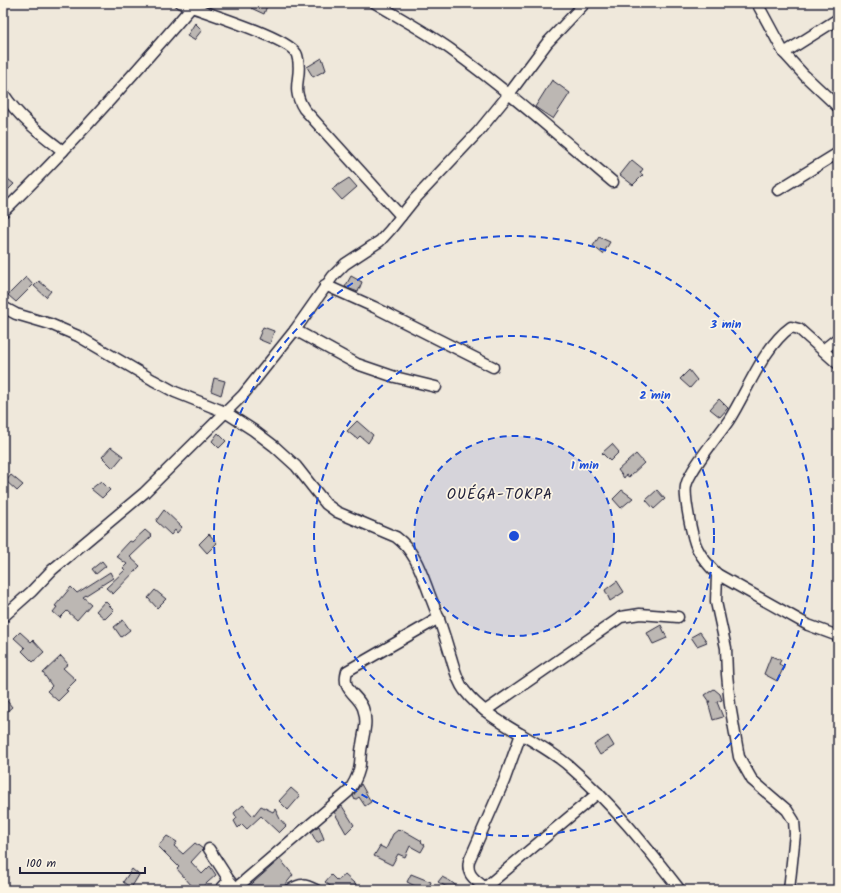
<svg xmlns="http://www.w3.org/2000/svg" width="841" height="893" viewBox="0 0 841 893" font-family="Kalam,sans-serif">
<rect width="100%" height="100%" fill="#efe8db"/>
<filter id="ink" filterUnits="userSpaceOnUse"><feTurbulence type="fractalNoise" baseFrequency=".025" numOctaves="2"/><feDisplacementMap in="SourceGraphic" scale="8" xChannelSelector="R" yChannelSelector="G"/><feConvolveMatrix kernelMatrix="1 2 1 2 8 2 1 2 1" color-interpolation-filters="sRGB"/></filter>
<g filter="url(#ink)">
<!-- building -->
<g fill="#bcb7b3" stroke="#22223b">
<polygon points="253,3 268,3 264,14 251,8"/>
<polygon points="195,23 202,30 194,40 187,36"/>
<polygon points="322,58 326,70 313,77 307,67"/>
<polygon points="552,80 570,93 553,119 535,107"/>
<polygon points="632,160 643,169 640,173 643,175 633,185 620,175"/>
<polygon points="3,175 14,184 8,190 3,186"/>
<polygon points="349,178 357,187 342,200 332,189"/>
<polygon points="599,237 610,242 603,254 593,246"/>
<polygon points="351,276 362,282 358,292 345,287"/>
<polygon points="26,277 33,285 16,302 8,295"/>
<polygon points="39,281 51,291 46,297 34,286"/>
<polygon points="263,327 274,331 270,344 258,339"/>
<polygon points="689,370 697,380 690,388 680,379"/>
<polygon points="214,378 225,381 221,395 211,391"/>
<polygon points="719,399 728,408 720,417 710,409"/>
<polygon points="357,421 373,435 368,443 360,436 357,439 347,431"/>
<polygon points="218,433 226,441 219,448 212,441"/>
<polygon points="612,444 619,452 610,461 602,453"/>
<polygon points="111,447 123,456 113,468 102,457"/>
<polygon points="636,454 644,463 629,477 626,475 624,478 618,470"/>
<polygon points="11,475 23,485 17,491 6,481"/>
<polygon points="101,481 110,490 102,498 91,489"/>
<polygon points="622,490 633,498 621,508 613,499"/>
<polygon points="657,490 665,499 654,509 646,500"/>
<polygon points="164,510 182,527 177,533 175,530 171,535 156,521"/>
<polygon points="145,530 152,536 130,557 140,566 113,594 106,588 125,570 123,568 127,564 116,556 130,541 132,542"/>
<polygon points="209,534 217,543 207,553 199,544"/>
<polygon points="102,561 106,566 96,574 92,569"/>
<polygon points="110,572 113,578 83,597 91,604 77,620 67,611 60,618 53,612 57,607 55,606 71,587 77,593"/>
<polygon points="617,581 624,592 610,601 605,590"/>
<polygon points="155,590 166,599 157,608 148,598"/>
<polygon points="105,601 114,610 105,619 96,611"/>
<polygon points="123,620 130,630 121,637 114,627"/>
<polygon points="661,625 667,638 653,644 647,633"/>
<polygon points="20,632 31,642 33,640 44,652 33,662 22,651 25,648 14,638"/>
<polygon points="700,632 707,642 697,646 691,637"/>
<polygon points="61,656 68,664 63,668 76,680 66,690 68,691 58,701 47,691 52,686 43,673"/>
<polygon points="771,656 781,660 779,664 784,667 777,681 764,674"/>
<polygon points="714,689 720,694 722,700 717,702 723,717 713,720 708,702 710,702 705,695"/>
<polygon points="3,696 12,707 3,715"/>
<polygon points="608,736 614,746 600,755 594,745"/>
<polygon points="361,784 371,802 365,806 359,797 355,800 353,796"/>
<polygon points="291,788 300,796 288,810 279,801"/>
<polygon points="243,805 253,816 261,806 273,812 275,809 280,819 286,826 279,833 261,816 247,829 242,824 238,828 234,821 237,818 234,813"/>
<polygon points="342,806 354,825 346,833 334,812"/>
<polygon points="319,826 324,839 317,843 311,832"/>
<polygon points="401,829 422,841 421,842 425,845 421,852 410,846 405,857 398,854 392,865 374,856 380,846 386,849 393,834 398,830 399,831"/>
<polygon points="167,836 177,842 174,846 183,854 195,843 203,849 191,862 202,874 210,866 216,875 199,890 188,890 192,886 177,869 179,867 158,846"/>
<polygon points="280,859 293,875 281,890 245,890"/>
<polygon points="132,869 139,875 131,888 123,882"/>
<polygon points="411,874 431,882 428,890 423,890 407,882"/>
<polygon points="331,875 337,881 345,875 362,890 335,890 325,882"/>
<polygon points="442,877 450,881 462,890 452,890 438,882"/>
</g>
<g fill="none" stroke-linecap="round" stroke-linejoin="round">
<defs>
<g id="minor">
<path d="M181,3C202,12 292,38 297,55C304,76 289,86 304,109L401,216"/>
<path d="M375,3C400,18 426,32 450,49C507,90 560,137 613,182"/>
<polyline points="757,3 784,53 804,75 838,107"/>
<polyline points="784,53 838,19"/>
<path d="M3,93C18,117 41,134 63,151"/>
<polyline points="778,190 838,153"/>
<path d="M3,212C71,146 133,75 195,3"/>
<polyline points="325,285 374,307 493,367"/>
<path d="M3,307L16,314L50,324L78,336L153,380L175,392L225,412L253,430L274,446L296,466L326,504L337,512L396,537C415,551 421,572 429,593C437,613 444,633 450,654C454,666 456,679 464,690C490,724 537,738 569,766C611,802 646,846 680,890"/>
<polyline points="295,330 357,364 395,377 436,387"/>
<polyline points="823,350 838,338"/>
<path d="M838,364L799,329L791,327C763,347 747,392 729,420C719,435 689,470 686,486C684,497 692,538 697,548C702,558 709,566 717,574L808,625L838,636"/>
<polyline points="717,574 716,602 726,648 727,674 730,705 739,757 752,780 787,810 794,821 795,834 789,890"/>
<polyline points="3,617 31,592 52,570 144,493 243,395 295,330 333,276 345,264 380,241 390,230 414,200 478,132 509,94 547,43 585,3"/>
<polyline points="485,711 621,617 640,614 678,617"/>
<polyline points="209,849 229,880 238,890"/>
<path d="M236,888L348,792C353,785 357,778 359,770C361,762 360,753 362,745C364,731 368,722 363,708C357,693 341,691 347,671L439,618"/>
<path d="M485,888C475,879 466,875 469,861L504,781L521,734"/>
<polyline points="220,890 229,880"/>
<path d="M290,890C301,883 305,884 316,890"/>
<polyline points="482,890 598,793"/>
</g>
</defs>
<!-- minor casing -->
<use href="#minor" stroke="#22223b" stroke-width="13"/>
<!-- minor -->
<use href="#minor" stroke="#fcf5e5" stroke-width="10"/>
</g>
</g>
<!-- distance rings -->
<circle cx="514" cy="536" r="100" fill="#1d4ed8" fill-opacity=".12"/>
<g fill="none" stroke="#1d4ed8" stroke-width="2" stroke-dasharray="7 5">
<circle cx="514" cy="536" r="100"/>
<circle cx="514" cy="536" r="200"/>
<circle cx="514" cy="536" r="300"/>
</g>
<g text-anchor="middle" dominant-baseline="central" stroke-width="3.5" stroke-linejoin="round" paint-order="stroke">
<!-- quarter labels -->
<g font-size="15" letter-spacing="1" fill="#22223b" stroke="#fcf5e5">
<text x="500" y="495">OUÉGA-TOKPA</text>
</g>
</g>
<circle cx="514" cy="536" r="6" fill="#1d4ed8" stroke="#fcf5e5" stroke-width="2"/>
<g font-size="12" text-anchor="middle" font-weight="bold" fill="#1d4ed8" stroke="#fcf5e5" stroke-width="3.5" stroke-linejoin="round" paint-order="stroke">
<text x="726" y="328">3 min</text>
<text x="655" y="399">2 min</text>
<text x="585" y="469">1 min</text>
</g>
<!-- margin -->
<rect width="841" height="893" fill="none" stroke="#fcf5e5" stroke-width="16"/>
<rect x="8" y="8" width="825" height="877" fill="none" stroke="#22223b" stroke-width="1.5" filter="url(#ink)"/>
<!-- scale -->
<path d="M20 867v6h125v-6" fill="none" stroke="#22223b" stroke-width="2"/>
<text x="26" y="867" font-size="12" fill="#22223b" stroke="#fcf5e5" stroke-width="3" paint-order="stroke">100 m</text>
</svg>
